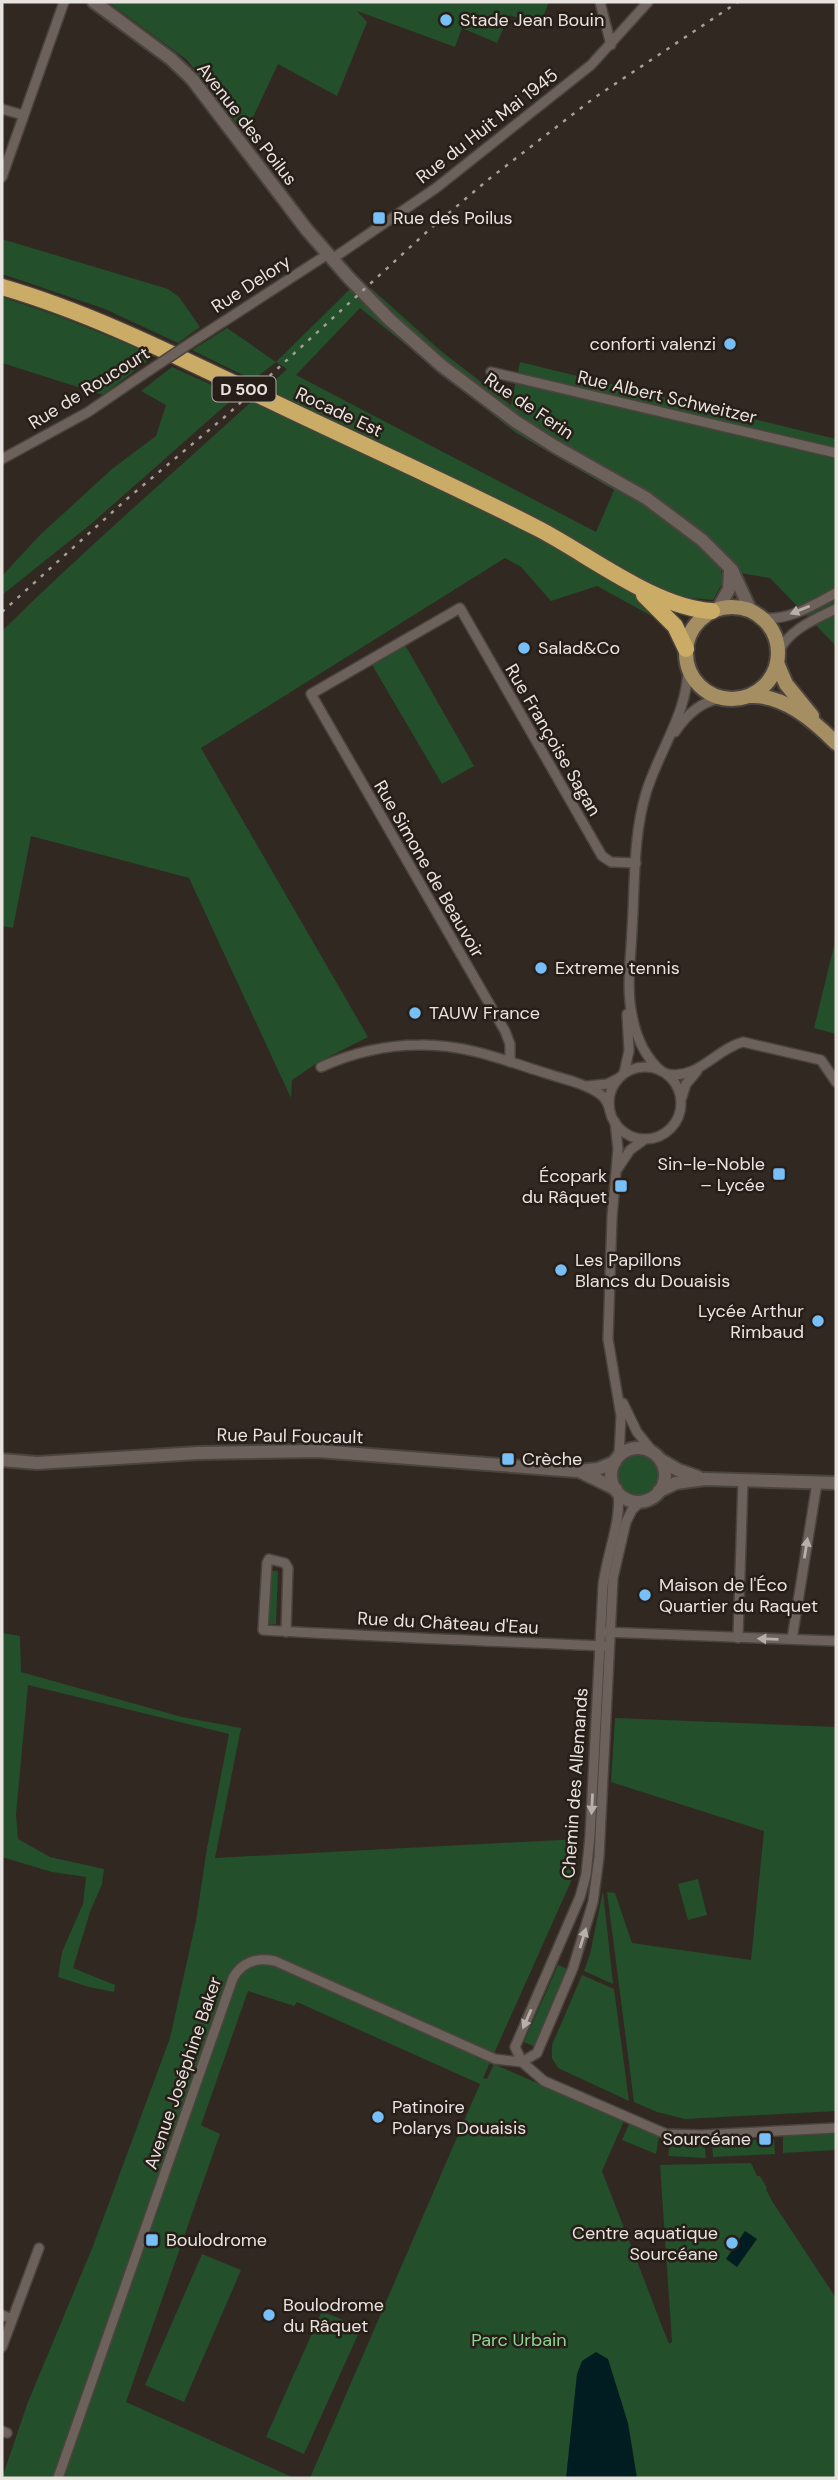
<svg xmlns="http://www.w3.org/2000/svg" width="838" height="2480" viewBox="0 0 838 2480" font-family="'DM Sans',sans-serif">
<rect width="100%" height="100%" fill="#312821"/>
<!-- green -->
<g fill="#234f2b" fill-rule="evenodd">
<polygon points="108,2 549,2 540,25 509,15 497,43 462,28 455,47 357,11 367,22 337,96 278,64 245,134 187,60"/>
<polygon points="2,239 168,289 179,297 200,327 178,343 105,309 2,274"/>
<path d="M371,288L441,351L511,405L520,362L836,439V646L770,578L721,570L723,582L713,600L681,597L659,620L597,586L551,601L521,567L505,558L201,748L368,1037L317,1063L292,1080L291,1098L189,878L31,836L13,928L2,926V631C94,540 192,457 287,369L276,362L253,380L192,350L227,328L276,362L350,289L360,300ZM360,308L516,433L614,490L596,532L296,375Z"/>
<polygon points="2,297 61,317 155,355 103,395 2,363"/>
<polygon points="172,367 236,396 91,524 2,595 2,576 40,535 112,469 156,436 166,405 141,391"/>
<polygon points="404,643 474,766 442,784 371,663"/>
<polygon points="836,938 836,1034 814,1028"/>
<circle cx="638" cy="1475" r="20"/>
<polygon points="268,1571 278,1571 276,1624 266,1624"/>
<polygon points="2,1633 20,1636 21,1672 182,1717 241,1728 215,1858 579,1839 577,1866 569,1886 483,2078 487,2079 494,2064 624,2121 602,2171 669,2344 672,2342 660,2165 751,2163 757,2176 760,2176 767,2188 766,2189 772,2201 836,2298 836,2478 310,2478 480,2084 297,2002 294,2006 248,1991 201,2125 220,2134 126,2402 294,2478 2,2478 28,2402 93,2246 170,2038 196,1921 207,1848 229,1734 28,1685 16,1814 18,1839 50,1857 104,1869 102,1884 90,1912 73,1968 115,1985 114,1992 89,1987 58,1977 62,1952 83,1904 86,1877 52,1872 2,1857"/>
<polygon points="615,1718 836,1727 836,2111 685,2119 657,2112 634,2102 607,1892 615,1893 632,1943 751,1960 764,1831 611,1782"/>
<polygon points="698,1879 707,1915 688,1920 678,1884"/>
<polygon points="603,1891 613,1984 584,1971 590,1954"/>
<polygon points="558,1965 570,1970 535,2047 524,2042"/>
<polygon points="582,1975 614,1989 629,2101 558,2068 552,2058 552,2045"/>
<polygon points="629,2124 659,2136 656,2154 622,2140"/>
<polygon points="836,2133 836,2150 783,2153 783,2136"/>
<polygon points="745,2138 746,2140 774,2139 775,2154 713,2157 712,2140"/>
<polygon points="671,2139 704,2140 706,2158 668,2156"/>
<polygon points="202,2254 241,2270 184,2402 145,2385"/>
<polygon points="322,2311 361,2328 304,2454 266,2437"/>
</g>
<!-- water -->
<g fill="#021d22">
<polygon points="745,2231 757,2239 737,2267 726,2259"/>
<polygon points="596,2352 608,2359 628,2423 637,2478 566,2478 577,2374 582,2361"/>
</g>
<g fill="none" stroke-linecap="round" stroke-linejoin="round">
<defs>
<g id="street">
<polyline points="600,2 611,45"/>
<polyline points="2,109 23,115"/>
<polyline points="2,177 64,2"/>
<polyline points="332,259 436,188 591,65 648,2"/>
<polyline points="192,342 328,254"/>
<polyline points="491,372 836,453"/>
<polyline points="2,459 88,412 132,382"/>
<path d="M761,617C786,623 815,604 836,593"/>
<path d="M778,653C788,630 815,619 836,609"/>
<path d="M675,732C686,715 700,702 721,698"/>
<polyline points="510,1062 510,1044 505,1031 311,694 460,608 602,856 611,862 636,863"/>
<path d="M321,1067C352,1053 386,1045 420,1045C464,1044 504,1060 545,1073C563,1079 584,1083 600,1094C605,1098 607,1101 609,1107"/>
<circle cx="645" cy="1103" r="36"/>
<path d="M661,1071C644,1056 636,1037 632,1015C626,988 631,958 632,930C635,885 633,836 646,793C659,750 688,713 688,667"/>
<polyline points="624,1073 629,1051 627,1014"/>
<path d="M667,1074C698,1080 716,1049 743,1042L821,1060L836,1082"/>
<polyline points="587,1086 607,1084 617,1079"/>
<polyline points="682,1097 686,1084 697,1071"/>
<polyline points="615,1122 618,1149 612,1217 608,1339 621,1416 619,1456"/>
<polyline points="618,1168 630,1150 645,1139"/>
<polyline points="623,1403 637,1432 653,1452"/>
<path d="M618,1493C622,1520 606,1557 603,1586L590,1836L586,1875L580,1897L515,2047L522,2062L544,2081L666,2134L701,2135L836,2128"/>
<path d="M286,1632L288,1568L285,1563L269,1559L267,1563L263,1630C377,1637 490,1641 604,1646"/>
<polyline points="604,1632 836,1641"/>
<polyline points="738,1638 743,1480"/>
<polyline points="792,1639 817,1483"/>
<polyline points="522,2062 537,2053 573,1968 593,1902 599,1857 613,1578 626,1522 632,1510 641,1501"/>
<polyline points="2,2315 12,2319"/>
<polyline points="2,2347 39,2248"/>
<polyline points="2,2431 7,2433"/>
<path d="M58,2478L233,1978C242,1962 257,1957 275,1961L495,2059L522,2062"/>
</g>
<g id="secondary">
<polyline points="94,2 171,59 192,79 307,230 349,278 390,320 442,366 515,421 554,446 646,498 702,540 732,570 751,611"/>
<polyline points="718,609 729,589 730,571"/>
<circle cx="638" cy="1475" r="27"/>
<polyline points="2,1460 37,1463 198,1453 318,1451 577,1471 598,1469 615,1462"/>
<polyline points="661,1460 678,1470 698,1477"/>
<polyline points="581,1472 616,1489"/>
<polyline points="659,1491 676,1483 705,1479 836,1483"/>
</g>
<g id="primary">
<circle cx="732" cy="653" r="46"/>
<polyline points="777,663 786,684 812,716"/>
<path d="M751,696C784,695 814,721 836,743"/>
</g>
<g id="highway">
<path d="M2,287C95,314 182,359 269,400C358,443 449,483 537,528C588,554 655,608 712,611"/>
<polyline points="644,595 675,626 686,649"/>
</g>
</defs>
<!-- street casing -->
<use href="#street" stroke="#4b433e" stroke-width="12"/>
<!-- secondary casing -->
<use href="#secondary" stroke="#4b433e" stroke-width="16"/>
<!-- primary casing -->
<use href="#primary" stroke="#4b433e" stroke-width="18"/>
<!-- highway casing -->
<use href="#highway" stroke="#4b433e" stroke-width="19"/>
<!-- street -->
<use href="#street" stroke="#6d625b" stroke-width="9"/>
<!-- secondary -->
<use href="#secondary" stroke="#6d625b" stroke-width="12"/>
<!-- primary -->
<use href="#primary" stroke="#a58e62" stroke-width="14"/>
<!-- highway -->
<use href="#highway" stroke="#caac67" stroke-width="16"/>
<!-- rail -->
<polyline stroke="#a59e99" stroke-width="2.5" stroke-dasharray="3.5 7" stroke-linecap="butt" points="2,612 128,498 227,415 431,228 489,179 594,98 738,2"/>
<defs>
<polyline id="street-bridge" points="132,382 192,342"/>
</defs>
<!-- street-bridge casing -->
<use href="#street-bridge" stroke="#4b433e" stroke-width="12" stroke-linecap="butt"/>
<!-- street-bridge -->
<use href="#street-bridge" stroke="#6d625b" stroke-width="9"/>
</g>
<!-- one-way arrows -->
<defs><path id="oneway-solid" d="M-6-.8H1V-3.2L6.5 0L1 3.2V.8H-6Z" transform="scale(1.75)"/></defs>
<g fill="#b7afaa">
<use href="#oneway-solid" transform="translate(800 610) rotate(158)"/>
<use href="#oneway-solid" transform="translate(806 1548) rotate(-81)"/>
<use href="#oneway-solid" transform="translate(768 1639) rotate(-178)"/>
<use href="#oneway-solid" transform="translate(592 1804) rotate(93)"/>
<use href="#oneway-solid" transform="translate(583 1938) rotate(-73)"/>
<use href="#oneway-solid" transform="translate(527 2019) rotate(114)"/>
</g>
<!-- markers -->
<g fill="#78bff8" stroke="#271e18" stroke-width="2.5">
<circle cx="446" cy="20" r="7"/>
<rect x="372" y="211" width="14" height="14" rx="3.5"/>
<circle cx="730" cy="344" r="7"/>
<circle cx="524" cy="648" r="7"/>
<circle cx="541" cy="968" r="7"/>
<circle cx="415" cy="1013" r="7"/>
<rect x="772" y="1167" width="14" height="14" rx="3.5"/>
<rect x="614" y="1179" width="14" height="14" rx="3.5"/>
<circle cx="561" cy="1270" r="7"/>
<circle cx="818" cy="1321" r="7"/>
<rect x="501" y="1452" width="14" height="14" rx="3.5"/>
<circle cx="645" cy="1595" r="7"/>
<circle cx="378" cy="2117" r="7"/>
<rect x="758" y="2132" width="14" height="14" rx="3.5"/>
<rect x="145" y="2233" width="14" height="14" rx="3.5"/>
<circle cx="732" cy="2243" r="7"/>
<circle cx="269" cy="2315" r="7"/>
</g>
<g text-anchor="middle" dominant-baseline="central" stroke-width="5" stroke-linejoin="round" paint-order="stroke">
<!-- shield labels -->
<rect fill="#271e18" stroke="#afa8a3" stroke-width="2" x="212.5" y="376.5" width="63" height="25" rx="5"/>
<g font-size="16" font-weight="bold" fill="#e9e3df">
<text x="244" y="389">D 500</text>
</g>
<!-- poi labels -->
<g font-size="18" fill="#e9e3df" stroke="#271e18" text-anchor="start">
<text x="460" y="20">Stade Jean Bouin</text>
<text x="393" y="218">Rue des Poilus</text>
<text x="716" y="344" text-anchor="end">conforti valenzi</text>
<text x="538" y="648">Salad&amp;Co</text>
<text x="555" y="968">Extreme tennis</text>
<text x="429" y="1013">TAUW France</text>
<text x="765" y="1164" text-anchor="end">Sin-le-Noble<tspan x="765" dy="21">– Lycée</tspan></text>
<text x="607" y="1176" text-anchor="end">Écopark<tspan x="607" dy="21">du Râquet</tspan></text>
<text x="575" y="1260">Les Papillons<tspan x="575" dy="21">Blancs du Douaisis</tspan></text>
<text x="804" y="1311" text-anchor="end">Lycée Arthur<tspan x="804" dy="21">Rimbaud</tspan></text>
<text x="522" y="1459">Crèche</text>
<text x="659" y="1585">Maison de l'Éco<tspan x="659" dy="21">Quartier du Raquet</tspan></text>
<text x="392" y="2107">Patinoire<tspan x="392" dy="21">Polarys Douaisis</tspan></text>
<text x="751" y="2139" text-anchor="end">Sourcéane</text>
<text x="718" y="2233" text-anchor="end">Centre aquatique<tspan x="718" dy="21">Sourcéane</tspan></text>
<text x="166" y="2240">Boulodrome</text>
<text x="283" y="2305">Boulodrome<tspan x="283" dy="21">du Râquet</tspan></text>
</g>
<!-- street labels -->
<g font-size="18" fill="#e9e3df" stroke="#271e18">
<text transform="translate(247 124) rotate(52)">Avenue des Poilus</text>
<text transform="translate(487 126) rotate(-38)">Rue du Huit Mai 1945</text>
<text transform="translate(251 284) rotate(-33)">Rue Delory</text>
<text transform="translate(89 388) rotate(-32)">Rue de Roucourt</text>
<text transform="translate(667 397) rotate(13)">Rue Albert Schweitzer</text>
<text transform="translate(529 406) rotate(34)">Rue de Ferin</text>
<text transform="translate(339 412) rotate(25)">Rocade Est</text>
<text transform="translate(553 740) rotate(60)">Rue Françoise Sagan</text>
<text transform="translate(429 869) rotate(60)">Rue Simone de Beauvoir</text>
<text transform="translate(290 1436) rotate(1)">Rue Paul Foucault</text>
<text transform="translate(448 1623) rotate(3)">Rue du Château d'Eau</text>
<text transform="translate(575 1783) rotate(-86)">Chemin des Allemands</text>
<text transform="translate(183 2073) rotate(-71)">Avenue Joséphine Baker</text>
</g>
<!-- park labels -->
<g font-size="18" fill="#8cd595" stroke="#271e18">
<text x="519" y="2340">Parc Urbain</text>
</g>
</g>
<!-- border -->
<rect width="838" height="2480" fill="none" stroke="#e9e3df" stroke-width="7"/>
</svg>
